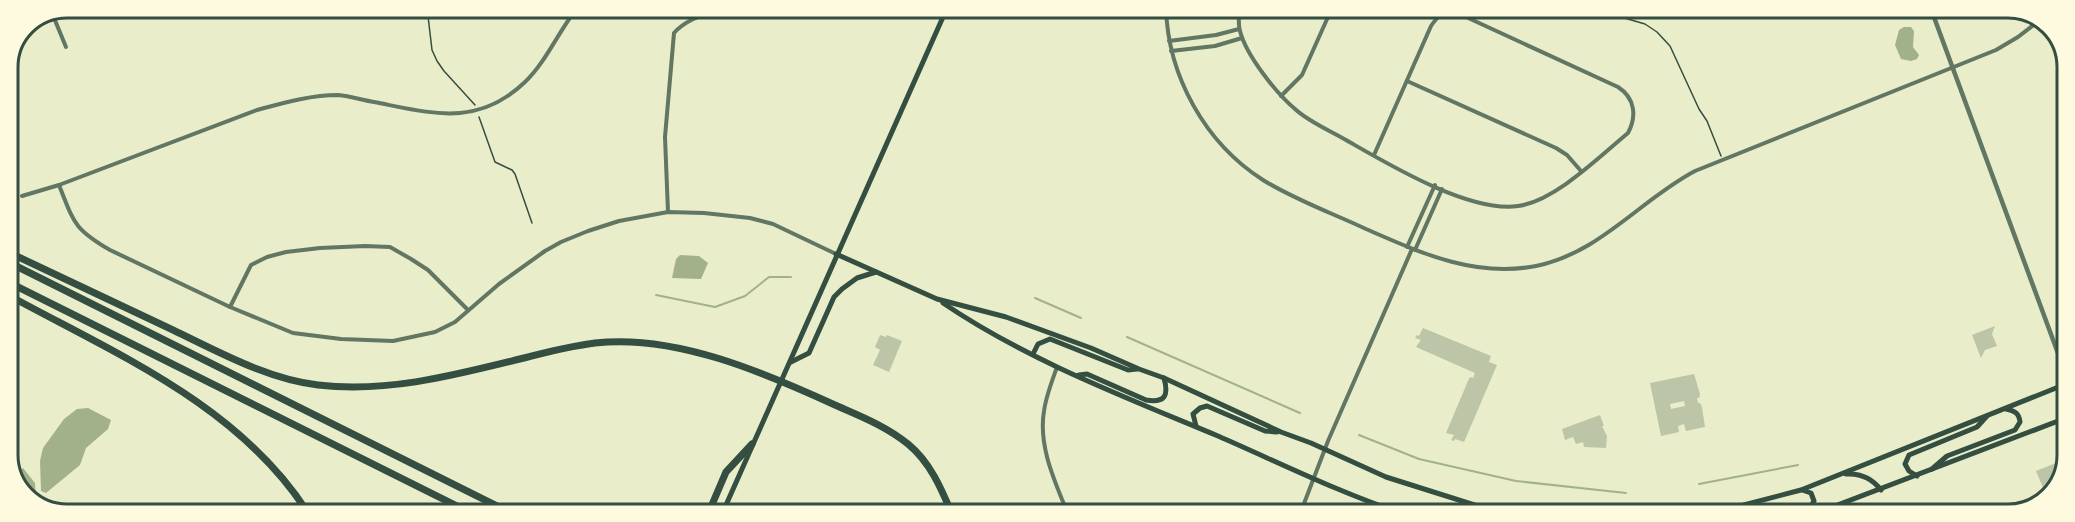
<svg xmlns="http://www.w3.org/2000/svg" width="2075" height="522" viewBox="0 0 2075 522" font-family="'Asap Condensed',sans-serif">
<rect width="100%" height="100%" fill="#e9edc9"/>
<!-- water -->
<g fill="#a3b18a">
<polygon points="1904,27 1911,27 1914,31 1913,47 1919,55 1917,59 1911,61 1901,59 1895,45 1899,30"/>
<polygon points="680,255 699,256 708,263 701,279 672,278 676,259"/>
<polygon points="88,408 111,420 108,429 86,448 80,465 46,493 41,491 40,461 43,448 64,419 77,409"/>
<polygon points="23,468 35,483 36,498 32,500 22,495 13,475"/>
</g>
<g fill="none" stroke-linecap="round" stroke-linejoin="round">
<!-- stream -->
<g stroke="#a3b18a" stroke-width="2">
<polyline points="656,295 715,307 745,296 769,277 791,277"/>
<polyline points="1035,298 1081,318"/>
<polyline points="1127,337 1300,413"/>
<polyline points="1359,435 1419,459 1516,481 1626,493"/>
<polyline points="1699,484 1798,465"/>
</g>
</g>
<!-- building -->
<g fill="#bcc5a7" fill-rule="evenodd">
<polygon points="1995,326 1992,334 1997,346 1985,350 1981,358 1972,335"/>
<polygon points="1423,328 1491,356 1489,362 1497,365 1464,442 1455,439 1454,441 1451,440 1454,435 1446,433 1468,381 1470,377 1473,378 1475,373 1416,347 1421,340 1415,338 1417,335 1419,336"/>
<polygon points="880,335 886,337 887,335 902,341 889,372 873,365 880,350 875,347"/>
<path d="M1694,374L1700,394L1699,398H1697L1698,403H1700L1702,407L1705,427L1686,431L1684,424L1678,426L1679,432L1661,436L1650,383ZM1684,401L1685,406L1671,409L1670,404Z"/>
<polygon points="1600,415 1604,426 1602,426 1607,436 1606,448 1584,447 1583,442 1576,444 1573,437 1565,440 1562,429"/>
<polygon points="2066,459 2066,467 2056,485 2044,490 2036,471"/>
<polygon points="1952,510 1954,514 1939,514"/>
</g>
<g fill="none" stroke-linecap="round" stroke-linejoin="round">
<!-- path -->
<g stroke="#344e41" stroke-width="1.5">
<polyline points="429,8 428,16 432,50 437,61 444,71 475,105"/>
<polyline points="1590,8 1645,24 1657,32 1670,46 1699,109 1707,121 1721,156"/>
<polyline points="479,117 495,162 512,170 515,174 532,223"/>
</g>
<!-- minor -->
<g stroke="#617663" stroke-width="4">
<path d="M1166,8C1168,76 1205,143 1263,180C1295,200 1332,213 1366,229C1421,253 1475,278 1536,266C1600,253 1640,200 1695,171L1996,50L2018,37L2040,20"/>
<path d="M1239,8C1239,16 1238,24 1240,31C1246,55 1276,93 1295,109C1309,122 1329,130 1346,140C1388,164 1469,213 1518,206C1555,201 1599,157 1628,133C1637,116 1635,98 1618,87L1453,11C1442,12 1437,17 1431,26L1374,155"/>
<polyline points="52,13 66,47"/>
<polyline points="1169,41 1216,35 1239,29"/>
<polyline points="1171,51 1215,46 1242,38"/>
<polyline points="1407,81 1556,148 1567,155 1581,171"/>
<polyline points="1281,96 1302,75 1332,8"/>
<path d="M59,185C74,223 74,229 110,250L230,307L293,333L341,339L393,341L435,332L455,322L499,284L545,251L561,242L588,231L619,221L668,212L704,213L750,218L773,224L836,254"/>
<path d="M22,196L59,185L257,110C283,103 310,95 338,95C350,96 362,100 374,102C431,113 477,128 525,82C544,64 556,37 572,15L579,8"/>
<path d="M668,212L665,137L674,33C686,19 706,14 723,8"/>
<polyline points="1407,247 1435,185"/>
<polyline points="1415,250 1442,189"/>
<polyline points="230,307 251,265 267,257 286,252 320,248 365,246 390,247 411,259 428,270 468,310"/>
<path d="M1057,367C1052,381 1046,396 1044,411C1038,446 1055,482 1068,514"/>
<polyline points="1300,514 1328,441 1412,249"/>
</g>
<!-- tertiary -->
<polyline stroke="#617663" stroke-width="4.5" points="1931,9 2066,375"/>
<!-- secondary -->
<g stroke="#344e41" stroke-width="5">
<polyline points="836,254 937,299 1006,317 1091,348 1139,369 1164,378 1281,432 1311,443 1386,477 1484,508 1523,514"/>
<path d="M943,303C1027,360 1125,397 1218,436C1280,463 1340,493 1404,514"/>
<polyline points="1033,354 1038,344 1050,339 1128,370 1137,369"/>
<polyline points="791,362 809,353 834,297 842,289 857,278 876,272"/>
<path d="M1079,375L1087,374L1146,400C1165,403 1169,396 1164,378"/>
<polyline points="1196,426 1193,414 1200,408 1207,406 1265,431 1277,432"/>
<path d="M1932,469L1947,456L2015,430L2020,422C2019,413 2015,411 2006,409"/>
<path d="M1846,474C1861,473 1872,478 1881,490"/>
<polyline points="1917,476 1909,471 1905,464 1909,455 1977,427 1987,416"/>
<polyline points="1387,506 1395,506 1422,514"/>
<polyline points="722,514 947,8"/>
<polyline points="1691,514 1740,506 1801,490 2066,384"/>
<polyline points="1795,514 1809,509 1814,501 1811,493 1802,490"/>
<polyline points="1814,514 2066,418"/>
</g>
<!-- motorway -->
<g stroke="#344e41" stroke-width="7">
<path d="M8,252C63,278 118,304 173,330C219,352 267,379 318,385C389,393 455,375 524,358C547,352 571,346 595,343C675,334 763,372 835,405C860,416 886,426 908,444C930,462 941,488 952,514"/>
<polyline points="8,262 513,514"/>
<polyline points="8,282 473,514"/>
<path d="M8,295C116,354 239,405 308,513"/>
<polyline points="708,514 726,472 752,444"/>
</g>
</g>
<!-- crop -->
<path d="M0 0H2075V522H0ZM67 18H2008A49 49 0 0 1 2057 67V455A49 49 0 0 1 2008 504H67A49 49 0 0 1 18 455V67A49 49 0 0 1 67 18Z" fill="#fefae0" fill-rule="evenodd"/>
<path fill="none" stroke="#344e41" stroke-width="3" d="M67 18H2008A49 49 0 0 1 2057 67V455A49 49 0 0 1 2008 504H67A49 49 0 0 1 18 455V67A49 49 0 0 1 67 18Z"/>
</svg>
